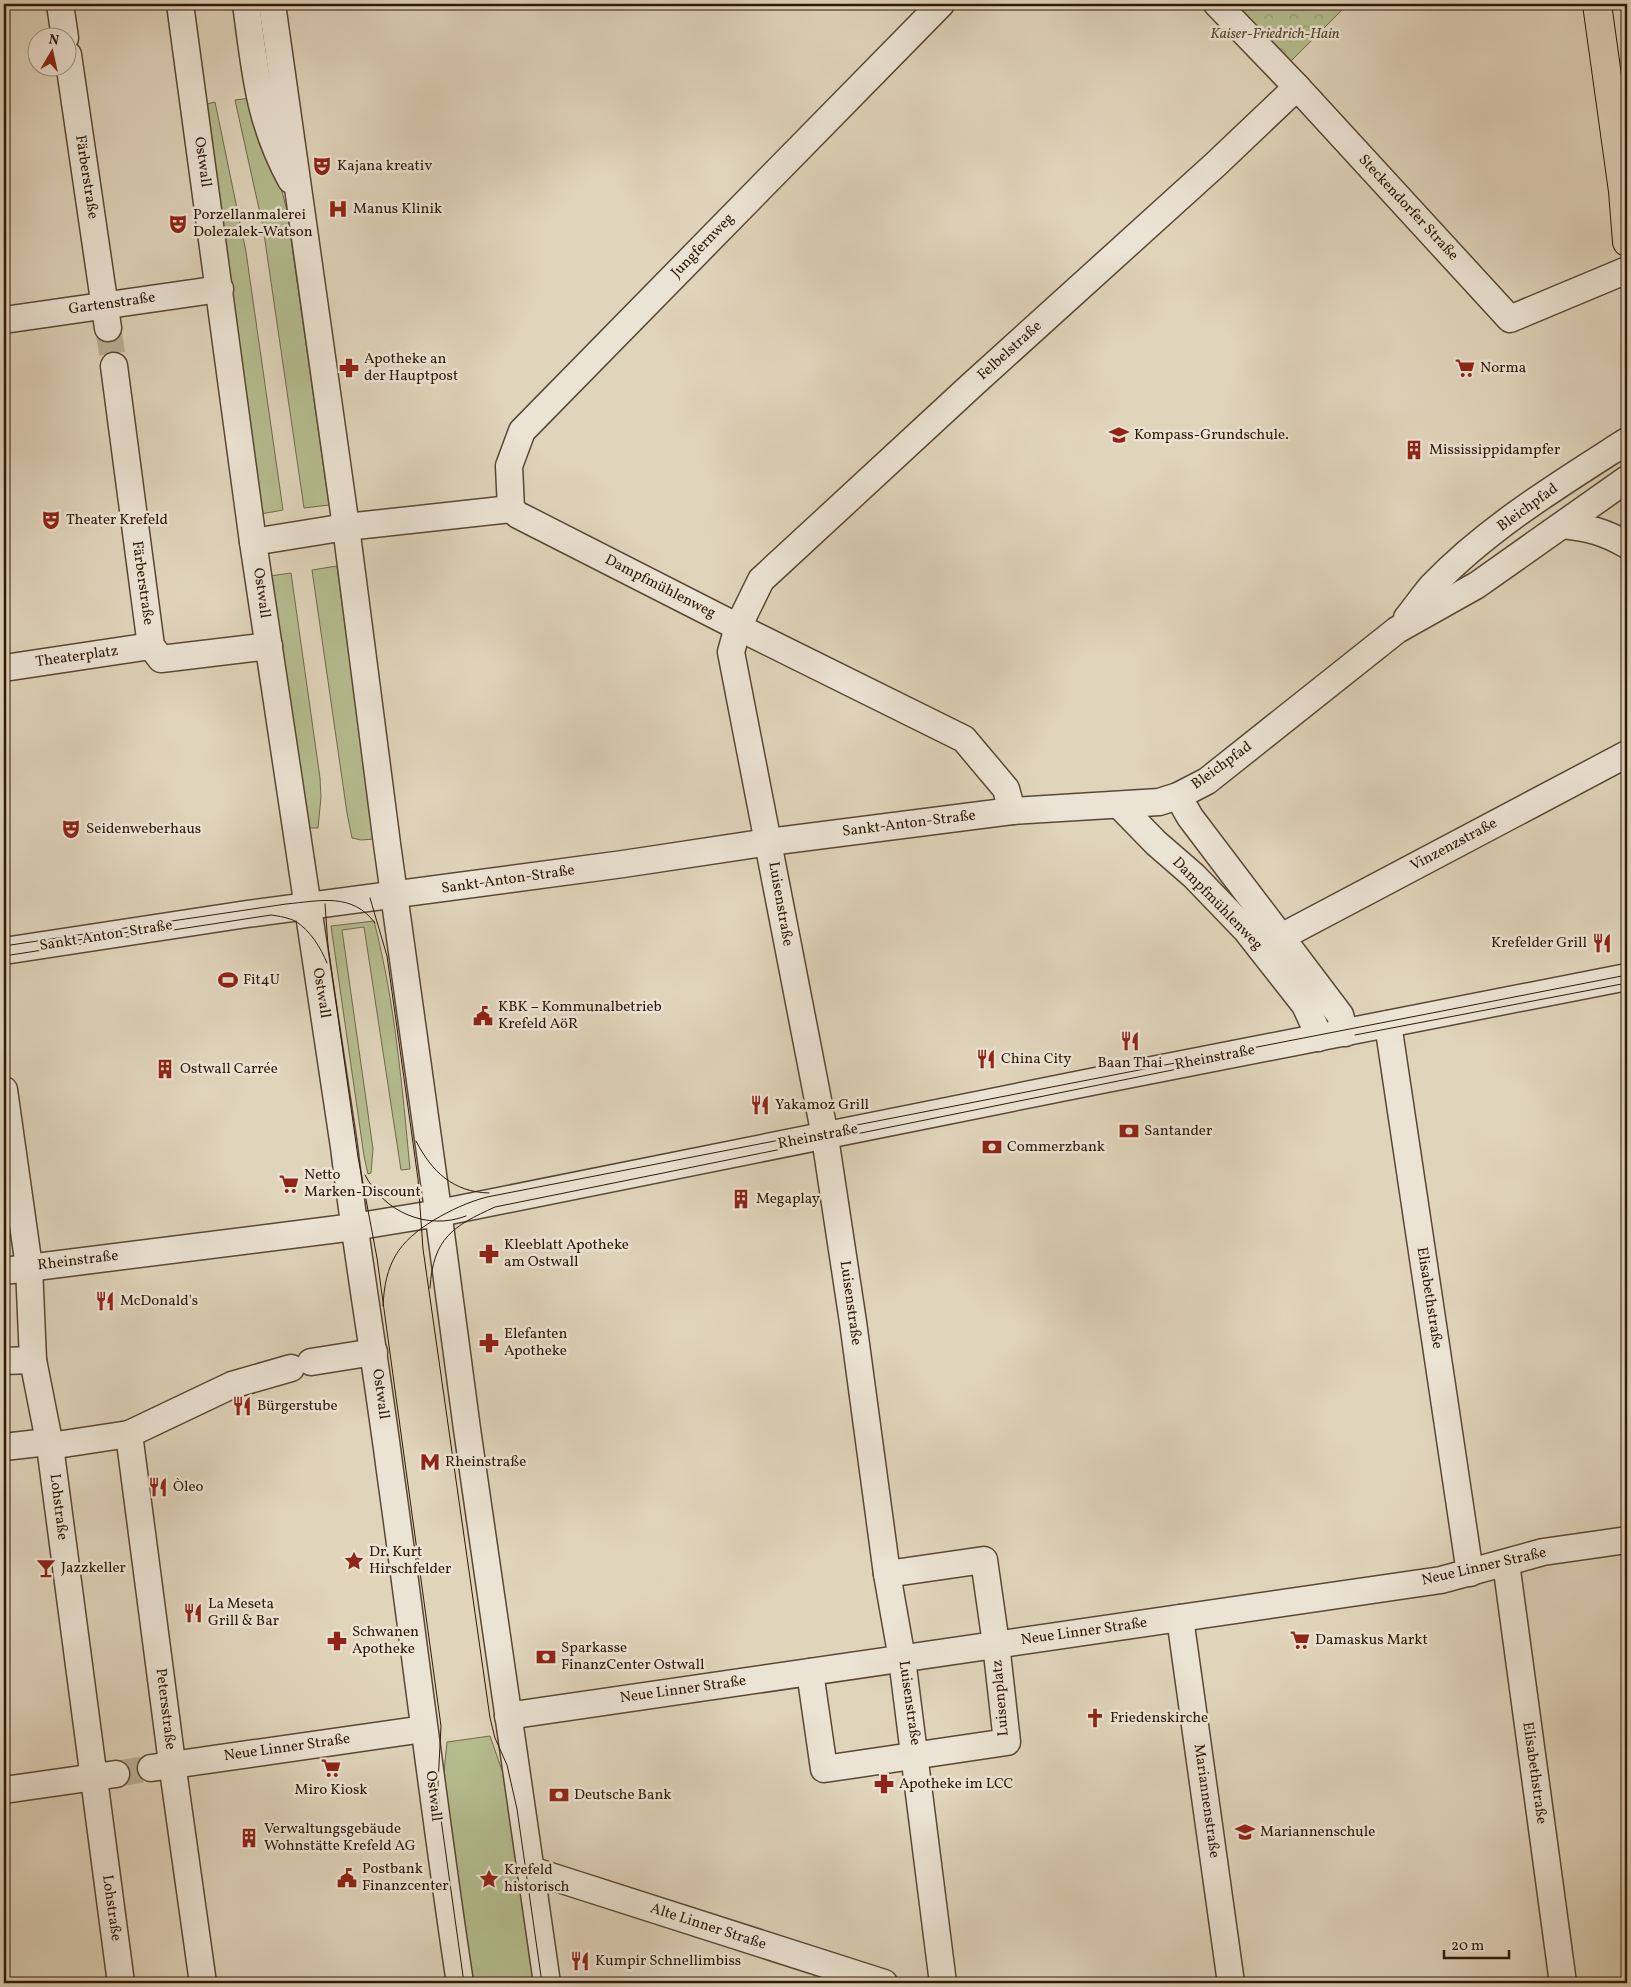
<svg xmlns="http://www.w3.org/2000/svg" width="1631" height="1987" viewBox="0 0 1631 1987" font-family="Vollkorn,serif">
<defs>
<pattern id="park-crowns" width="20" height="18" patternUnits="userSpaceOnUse" patternTransform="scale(1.25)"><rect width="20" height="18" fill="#b4bc8e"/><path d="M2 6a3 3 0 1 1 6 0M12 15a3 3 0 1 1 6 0" fill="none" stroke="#9ba179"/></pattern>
</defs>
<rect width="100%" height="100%" fill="#e0d4bb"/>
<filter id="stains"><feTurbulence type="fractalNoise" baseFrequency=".004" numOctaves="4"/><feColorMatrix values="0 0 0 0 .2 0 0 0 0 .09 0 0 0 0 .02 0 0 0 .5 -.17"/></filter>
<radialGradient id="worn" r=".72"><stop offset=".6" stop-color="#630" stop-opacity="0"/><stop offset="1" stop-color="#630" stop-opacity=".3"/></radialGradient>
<!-- grass -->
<g fill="#b4bc8e" stroke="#716a4a">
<polygon points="251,98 278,176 287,211 329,505 304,508 263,227 235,100"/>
<polygon points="215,102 246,252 283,510 261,514 203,105"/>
<polygon points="337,566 374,839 361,840 352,838 347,813 312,570"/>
<polygon points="291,573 320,778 321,797 318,828 305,828 270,576"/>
<path d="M374,921C395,1002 402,1086 410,1169L401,1170L364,927L342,930L373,1149L371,1173L368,1174L364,1156L331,926Z"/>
<polygon points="490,1736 505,1779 535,1983 469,1983 443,1782 447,1742"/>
</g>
<!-- park -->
<polygon fill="url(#park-crowns)" stroke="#716a4a" points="1204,4 1348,4 1275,77"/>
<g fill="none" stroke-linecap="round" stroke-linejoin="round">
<!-- minor-tunnel -->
<g stroke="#bcaf97" stroke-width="26" stroke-dasharray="26 13" stroke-linecap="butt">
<polyline points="108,328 114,366"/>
<polyline points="116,1774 151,1768"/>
</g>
<defs>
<g id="minor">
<polyline points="60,4 65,38"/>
<path d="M180,4L253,542L344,1147C357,1256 376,1363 390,1471C414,1641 434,1813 460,1983"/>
<path d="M246,4C255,69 258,120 291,180"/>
<polyline points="272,4 346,527 387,844 436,1196 467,1429 547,1983"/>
<polyline points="1217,4 1297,87 1510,319 1627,270"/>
<polyline points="68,55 108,328"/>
<polyline points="4,320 220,289"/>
<polyline points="114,366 151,646 161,659 269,646"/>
<polyline points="511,509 509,466 522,431 941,4"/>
<path d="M1563,525C1589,528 1605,532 1627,545"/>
<polyline points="253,542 346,527 511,509 518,515 738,627 964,739 1006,789 1012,811"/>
<path d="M1407,618C1416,607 1424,595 1433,585C1489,527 1560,484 1627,441"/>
<polyline points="4,668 151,646"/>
<polyline points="1178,796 1190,817 1340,1015 1345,1033"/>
<polyline points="1119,805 1156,843 1194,876 1246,930 1305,1005 1316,1029 1318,1038"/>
<polyline points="1281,937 1627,754"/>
<polyline points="4,951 247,914 623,864 769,842 1012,811 1159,802 1178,796 1207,781 1397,630 1477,585 1627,479"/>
<polyline points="1388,1024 1470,1573"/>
<polyline points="4,1090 29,1267 33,1360 50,1446 121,1983"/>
<polyline points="4,1271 354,1227 439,1213 1096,1081 1627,977"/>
<polyline points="4,1361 33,1360"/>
<polyline points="311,1362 374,1352"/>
<polyline points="4,1447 39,1443 50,1446 129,1434"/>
<polyline points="1506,1563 1563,1983"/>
<polyline points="1180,1618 1231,1983"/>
<polyline points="810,1672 824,1769 1007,1742 996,1644 984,1560 887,1574"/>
<polyline points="508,1716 1441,1580 1543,1552 1627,1540"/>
<polyline points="151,1768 424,1729"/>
<polyline points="4,1790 116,1774"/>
<polyline points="531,1870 884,1983"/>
<polyline points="203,1983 172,1763 129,1434 232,1385 291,1368"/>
<polyline points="943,1983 902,1659 887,1574 853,1322 824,1131 731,652 738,627 761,580 973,384 1216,164 1297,87"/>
</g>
<polyline id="major" points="1597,4 1623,191 1627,242"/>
</defs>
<!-- minor casing -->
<use href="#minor" stroke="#5a4834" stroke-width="29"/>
<!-- major casing -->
<use href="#major" stroke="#2e1907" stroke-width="30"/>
<!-- minor -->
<use href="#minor" stroke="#ebe3d3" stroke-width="26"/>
<!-- major -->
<use href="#major" stroke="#e0d4bb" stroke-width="28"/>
<!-- tram -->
<g stroke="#2e1907" stroke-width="1">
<polyline points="370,898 387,956 418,1179 423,1249 490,1718 495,1738 507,1765 517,1809 542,1983"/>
<polyline points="325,904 328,946 358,1157 377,1258 441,1726 438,1784 439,1805 464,1983"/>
<path d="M4,946L286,904C320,901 352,892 375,923"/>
<path d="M4,956L271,915C279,916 289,918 295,921C310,930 321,948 327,963"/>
<polyline points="1355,1035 1627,983"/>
<path d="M416,1141C432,1172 453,1192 489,1193"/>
<path d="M365,1175C384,1212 427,1231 466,1216"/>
<path d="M430,1288C433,1238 453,1226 495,1207L1222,1060"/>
<path d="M383,1306C385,1263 398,1242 434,1220C451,1210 468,1202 487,1197L1627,975"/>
</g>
</g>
<!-- icons -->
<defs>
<symbol id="theatre-bare" viewBox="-9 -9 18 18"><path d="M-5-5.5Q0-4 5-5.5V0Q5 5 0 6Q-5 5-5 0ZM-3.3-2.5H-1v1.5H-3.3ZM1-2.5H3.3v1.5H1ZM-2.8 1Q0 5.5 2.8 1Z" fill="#8f2418" stroke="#ebe3d3" stroke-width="2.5" paint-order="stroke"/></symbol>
<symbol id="hospital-bare" viewBox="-9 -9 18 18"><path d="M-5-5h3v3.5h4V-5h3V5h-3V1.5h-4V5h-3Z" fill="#8f2418" stroke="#ebe3d3" stroke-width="2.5" paint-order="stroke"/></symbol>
<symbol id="pharmacy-bare" viewBox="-9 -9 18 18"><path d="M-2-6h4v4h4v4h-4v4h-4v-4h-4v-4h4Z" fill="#8f2418" stroke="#ebe3d3" stroke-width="2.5" paint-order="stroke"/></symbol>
<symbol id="supermarket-bare" viewBox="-9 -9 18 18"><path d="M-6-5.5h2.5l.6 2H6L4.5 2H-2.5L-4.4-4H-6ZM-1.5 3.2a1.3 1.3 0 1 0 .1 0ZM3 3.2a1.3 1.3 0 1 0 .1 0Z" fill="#8f2418" stroke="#ebe3d3" stroke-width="2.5" paint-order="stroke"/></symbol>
<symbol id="school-bare" viewBox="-9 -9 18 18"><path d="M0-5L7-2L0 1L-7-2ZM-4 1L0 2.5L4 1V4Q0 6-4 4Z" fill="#8f2418" stroke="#ebe3d3" stroke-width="2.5" paint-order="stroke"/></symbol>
<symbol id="building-bare" viewBox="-9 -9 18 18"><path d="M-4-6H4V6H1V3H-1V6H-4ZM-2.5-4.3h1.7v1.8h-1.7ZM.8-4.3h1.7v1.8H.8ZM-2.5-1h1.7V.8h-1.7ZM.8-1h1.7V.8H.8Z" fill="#8f2418" stroke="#ebe3d3" stroke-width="2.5" paint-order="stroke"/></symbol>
<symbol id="restaurant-bare" viewBox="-9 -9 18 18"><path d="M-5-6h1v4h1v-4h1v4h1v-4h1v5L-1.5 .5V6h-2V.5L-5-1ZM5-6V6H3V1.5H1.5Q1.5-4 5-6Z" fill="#8f2418" stroke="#ebe3d3" stroke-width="2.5" paint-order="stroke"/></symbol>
<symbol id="stadium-bare" viewBox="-9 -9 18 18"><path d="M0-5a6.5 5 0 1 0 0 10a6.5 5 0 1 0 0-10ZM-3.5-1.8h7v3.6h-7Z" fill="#8f2418" stroke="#ebe3d3" stroke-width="2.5" paint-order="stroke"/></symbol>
<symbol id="civic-bare" viewBox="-9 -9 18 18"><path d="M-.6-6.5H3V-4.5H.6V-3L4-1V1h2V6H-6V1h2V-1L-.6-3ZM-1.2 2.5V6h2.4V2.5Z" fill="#8f2418" stroke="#ebe3d3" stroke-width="2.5" paint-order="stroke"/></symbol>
<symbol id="bank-bare" viewBox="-9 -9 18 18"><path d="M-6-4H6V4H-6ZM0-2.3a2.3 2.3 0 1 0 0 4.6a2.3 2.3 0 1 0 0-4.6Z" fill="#8f2418" stroke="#ebe3d3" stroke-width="2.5" paint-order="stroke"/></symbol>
<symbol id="metro-bare" viewBox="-9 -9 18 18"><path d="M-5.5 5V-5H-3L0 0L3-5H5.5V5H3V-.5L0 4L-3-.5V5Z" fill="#8f2418" stroke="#ebe3d3" stroke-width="2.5" paint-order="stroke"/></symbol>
<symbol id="sight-bare" viewBox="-9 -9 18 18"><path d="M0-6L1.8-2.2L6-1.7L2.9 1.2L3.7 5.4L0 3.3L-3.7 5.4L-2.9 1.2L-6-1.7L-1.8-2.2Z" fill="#8f2418" stroke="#ebe3d3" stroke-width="2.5" paint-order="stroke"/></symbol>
<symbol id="bar-bare" viewBox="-9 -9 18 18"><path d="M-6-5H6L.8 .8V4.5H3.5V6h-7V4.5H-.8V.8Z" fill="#8f2418" stroke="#ebe3d3" stroke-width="2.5" paint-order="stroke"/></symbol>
<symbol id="church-bare" viewBox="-9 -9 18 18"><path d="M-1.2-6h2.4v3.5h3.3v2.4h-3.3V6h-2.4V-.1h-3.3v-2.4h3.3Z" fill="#8f2418" stroke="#ebe3d3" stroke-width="2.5" paint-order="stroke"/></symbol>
</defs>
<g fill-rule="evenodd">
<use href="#theatre-bare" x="308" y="152" width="28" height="28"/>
<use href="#hospital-bare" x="324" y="195" width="28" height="28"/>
<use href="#theatre-bare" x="164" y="210" width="28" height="28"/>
<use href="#pharmacy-bare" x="335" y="354" width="28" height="28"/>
<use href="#supermarket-bare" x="1451" y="354" width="28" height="28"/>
<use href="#school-bare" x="1105" y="421" width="28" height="28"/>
<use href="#building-bare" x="1400" y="436" width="28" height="28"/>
<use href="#theatre-bare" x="37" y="506" width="28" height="28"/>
<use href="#theatre-bare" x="57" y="815" width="28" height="28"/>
<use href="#restaurant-bare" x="1588" y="929" width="28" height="28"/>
<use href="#stadium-bare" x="214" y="966" width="28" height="28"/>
<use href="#civic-bare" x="469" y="1002" width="28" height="28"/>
<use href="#restaurant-bare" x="1116" y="1027" width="28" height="28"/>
<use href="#restaurant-bare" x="972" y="1045" width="28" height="28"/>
<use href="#building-bare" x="151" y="1055" width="28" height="28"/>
<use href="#restaurant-bare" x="746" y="1091" width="28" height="28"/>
<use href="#bank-bare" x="1115" y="1117" width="28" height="28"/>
<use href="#bank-bare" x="978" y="1133" width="28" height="28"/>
<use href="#supermarket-bare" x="275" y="1170" width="28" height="28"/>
<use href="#building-bare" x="727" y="1185" width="28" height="28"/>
<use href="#pharmacy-bare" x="475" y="1240" width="28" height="28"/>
<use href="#restaurant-bare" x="91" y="1287" width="28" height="28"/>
<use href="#pharmacy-bare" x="475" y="1329" width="28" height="28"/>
<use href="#restaurant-bare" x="228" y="1392" width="28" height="28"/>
<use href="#metro-bare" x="416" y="1448" width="28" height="28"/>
<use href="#restaurant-bare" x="144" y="1473" width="28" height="28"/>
<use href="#sight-bare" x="340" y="1547" width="28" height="28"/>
<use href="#bar-bare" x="32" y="1554" width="28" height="28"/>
<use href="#restaurant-bare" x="179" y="1599" width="28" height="28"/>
<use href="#supermarket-bare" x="1286" y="1626" width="28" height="28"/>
<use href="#pharmacy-bare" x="323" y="1627" width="28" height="28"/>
<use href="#bank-bare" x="532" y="1643" width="28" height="28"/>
<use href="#church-bare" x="1081" y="1704" width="28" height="28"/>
<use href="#supermarket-bare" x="317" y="1754" width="28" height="28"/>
<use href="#pharmacy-bare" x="870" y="1770" width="28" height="28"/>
<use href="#bank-bare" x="545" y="1781" width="28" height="28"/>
<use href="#school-bare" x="1231" y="1818" width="28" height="28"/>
<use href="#building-bare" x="235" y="1824" width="28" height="28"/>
<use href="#civic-bare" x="333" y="1864" width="28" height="28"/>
<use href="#sight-bare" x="475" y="1865" width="28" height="28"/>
<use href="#restaurant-bare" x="566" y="1947" width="28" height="28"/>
</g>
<g text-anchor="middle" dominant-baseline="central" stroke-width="5" stroke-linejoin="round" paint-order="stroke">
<!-- park labels -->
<g font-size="15" font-style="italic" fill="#564a30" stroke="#ebe3d3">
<text x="1275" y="34">Kaiser-Friedrich-Hain</text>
</g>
<!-- street labels -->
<g font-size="15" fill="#2e1907" stroke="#ebe3d3">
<text transform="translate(202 162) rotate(82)">Ostwall</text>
<text transform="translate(86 177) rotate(81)">Färberstraße</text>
<text transform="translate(1408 208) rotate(47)">Steckendorfer Straße</text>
<text transform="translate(703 246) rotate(-46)">Jungfernweg</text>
<text transform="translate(112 304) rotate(-8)">Gartenstraße</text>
<text transform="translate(1010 351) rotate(-42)">Felbelstraße</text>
<text transform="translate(1528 508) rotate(-36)">Bleichpfad</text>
<text transform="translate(142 583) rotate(82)">Färberstraße</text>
<text transform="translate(660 587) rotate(27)">Dampfmühlenweg</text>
<text transform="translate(261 593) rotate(82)">Ostwall</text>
<text transform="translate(77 657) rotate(-8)">Theaterplatz</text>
<text transform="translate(1222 766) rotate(-36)">Bleichpfad</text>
<text transform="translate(909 824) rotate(-7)">Sankt-Anton-Straße</text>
<text transform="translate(1454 845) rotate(-28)">Vinzenzstraße</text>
<text transform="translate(508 880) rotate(-8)">Sankt-Anton-Straße</text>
<text transform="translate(780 904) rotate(80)">Luisenstraße</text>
<text transform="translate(1217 904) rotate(46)">Dampfmühlenweg</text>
<text transform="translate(106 936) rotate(-9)">Sankt-Anton-Straße</text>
<text transform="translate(321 993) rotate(81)">Ostwall</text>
<text transform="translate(1215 1058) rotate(-11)">Rheinstraße</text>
<text transform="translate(818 1137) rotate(-11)">Rheinstraße</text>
<text transform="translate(78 1261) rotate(-7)">Rheinstraße</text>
<text transform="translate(1429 1298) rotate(81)">Elisabethstraße</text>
<text transform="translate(850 1303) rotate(82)">Luisenstraße</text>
<text transform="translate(380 1394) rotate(82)">Ostwall</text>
<text transform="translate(58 1507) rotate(83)">Lohstraße</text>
<text transform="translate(1484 1567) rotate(-13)">Neue Linner Straße</text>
<text transform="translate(1084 1632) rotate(-8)">Neue Linner Straße</text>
<text transform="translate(683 1690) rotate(-8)">Neue Linner Straße</text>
<text transform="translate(1001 1698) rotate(-95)">Luisenplatz</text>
<text transform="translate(909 1703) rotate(82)">Luisenstraße</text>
<text transform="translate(165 1709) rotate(83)">Petersstraße</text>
<text transform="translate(287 1748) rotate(-8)">Neue Linner Straße</text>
<text transform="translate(1534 1773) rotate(82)">Elisabethstraße</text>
<text transform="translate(433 1796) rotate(83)">Ostwall</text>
<text transform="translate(1206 1801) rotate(82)">Mariannenstraße</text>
<text transform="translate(111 1908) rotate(82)">Lohstraße</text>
<text transform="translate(708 1927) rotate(18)">Alte Linner Straße</text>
</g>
<!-- poi labels -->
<g font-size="15" fill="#2e1907" stroke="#ebe3d3" text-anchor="start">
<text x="337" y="166">Kajana kreativ</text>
<text x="353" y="209">Manus Klinik</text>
<text x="193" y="215">Porzellanmalerei<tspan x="193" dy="17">Dolezalek-Watson</tspan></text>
<text x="364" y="359">Apotheke an<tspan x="364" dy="17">der Hauptpost</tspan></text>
<text x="1480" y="368">Norma</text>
<text x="1134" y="435">Kompass-Grundschule.</text>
<text x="1429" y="450">Mississippidampfer</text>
<text x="66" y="520">Theater Krefeld</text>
<text x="86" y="829">Seidenweberhaus</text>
<text x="1587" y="943" text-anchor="end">Krefelder Grill</text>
<text x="243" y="980">Fit4U</text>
<text x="498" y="1007">KBK – Kommunalbetrieb<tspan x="498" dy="17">Krefeld AöR</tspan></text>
<text x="1001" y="1059">China City</text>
<text x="1130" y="1063" text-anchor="middle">Baan Thai</text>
<text x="180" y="1069">Ostwall Carrée</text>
<text x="775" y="1105">Yakamoz Grill</text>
<text x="1144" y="1131">Santander</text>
<text x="1007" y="1147">Commerzbank</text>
<text x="304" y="1175">Netto<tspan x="304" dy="17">Marken-Discount</tspan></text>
<text x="756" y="1199">Megaplay</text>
<text x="504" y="1245">Kleeblatt Apotheke<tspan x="504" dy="17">am Ostwall</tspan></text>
<text x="120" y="1301">McDonald's</text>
<text x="504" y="1334">Elefanten<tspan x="504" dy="17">Apotheke</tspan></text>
<text x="257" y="1406">Bürgerstube</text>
<text x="445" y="1462">Rheinstraße</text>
<text x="173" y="1487">Òleo</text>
<text x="369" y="1552">Dr. Kurt<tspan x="369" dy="17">Hirschfelder</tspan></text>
<text x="61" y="1568">Jazzkeller</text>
<text x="208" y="1604">La Meseta<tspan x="208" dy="17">Grill &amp; Bar</tspan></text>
<text x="352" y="1632">Schwanen<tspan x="352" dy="17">Apotheke</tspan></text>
<text x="1315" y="1640">Damaskus Markt</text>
<text x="561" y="1648">Sparkasse<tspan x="561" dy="17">FinanzCenter Ostwall</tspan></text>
<text x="1110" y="1718">Friedenskirche</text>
<text x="899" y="1784">Apotheke im LCC</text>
<text x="331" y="1790" text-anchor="middle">Miro Kiosk</text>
<text x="574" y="1795">Deutsche Bank</text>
<text x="264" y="1829">Verwaltungsgebäude<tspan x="264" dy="17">Wohnstätte Krefeld AG</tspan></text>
<text x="1260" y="1832">Mariannenschule</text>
<text x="362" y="1869">Postbank<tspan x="362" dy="17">Finanzcenter</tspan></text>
<text x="504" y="1870">Krefeld<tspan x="504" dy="17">historisch</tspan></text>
<text x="595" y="1961">Kumpir Schnellimbiss</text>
</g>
</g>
<!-- margin -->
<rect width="1631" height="1987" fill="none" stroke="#e0d4bb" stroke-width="20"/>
<rect x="5" y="5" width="1621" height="1977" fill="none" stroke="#2e1907" stroke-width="2.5"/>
<rect x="10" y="10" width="1611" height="1967" fill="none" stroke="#2e1907"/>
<!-- north arrow -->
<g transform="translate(52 52) rotate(9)"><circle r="24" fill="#ebe3d3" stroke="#9f9281"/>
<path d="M0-4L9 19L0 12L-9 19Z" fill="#8f2418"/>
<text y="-8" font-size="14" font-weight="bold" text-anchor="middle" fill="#2e1907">N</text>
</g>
<!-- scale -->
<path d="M1444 1950v8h65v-8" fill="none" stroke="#2e1907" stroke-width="2.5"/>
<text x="1451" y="1950" font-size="15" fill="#2e1907" stroke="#ebe3d3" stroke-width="4" paint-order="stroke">20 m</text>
<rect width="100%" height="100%" filter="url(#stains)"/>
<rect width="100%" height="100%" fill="url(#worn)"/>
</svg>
